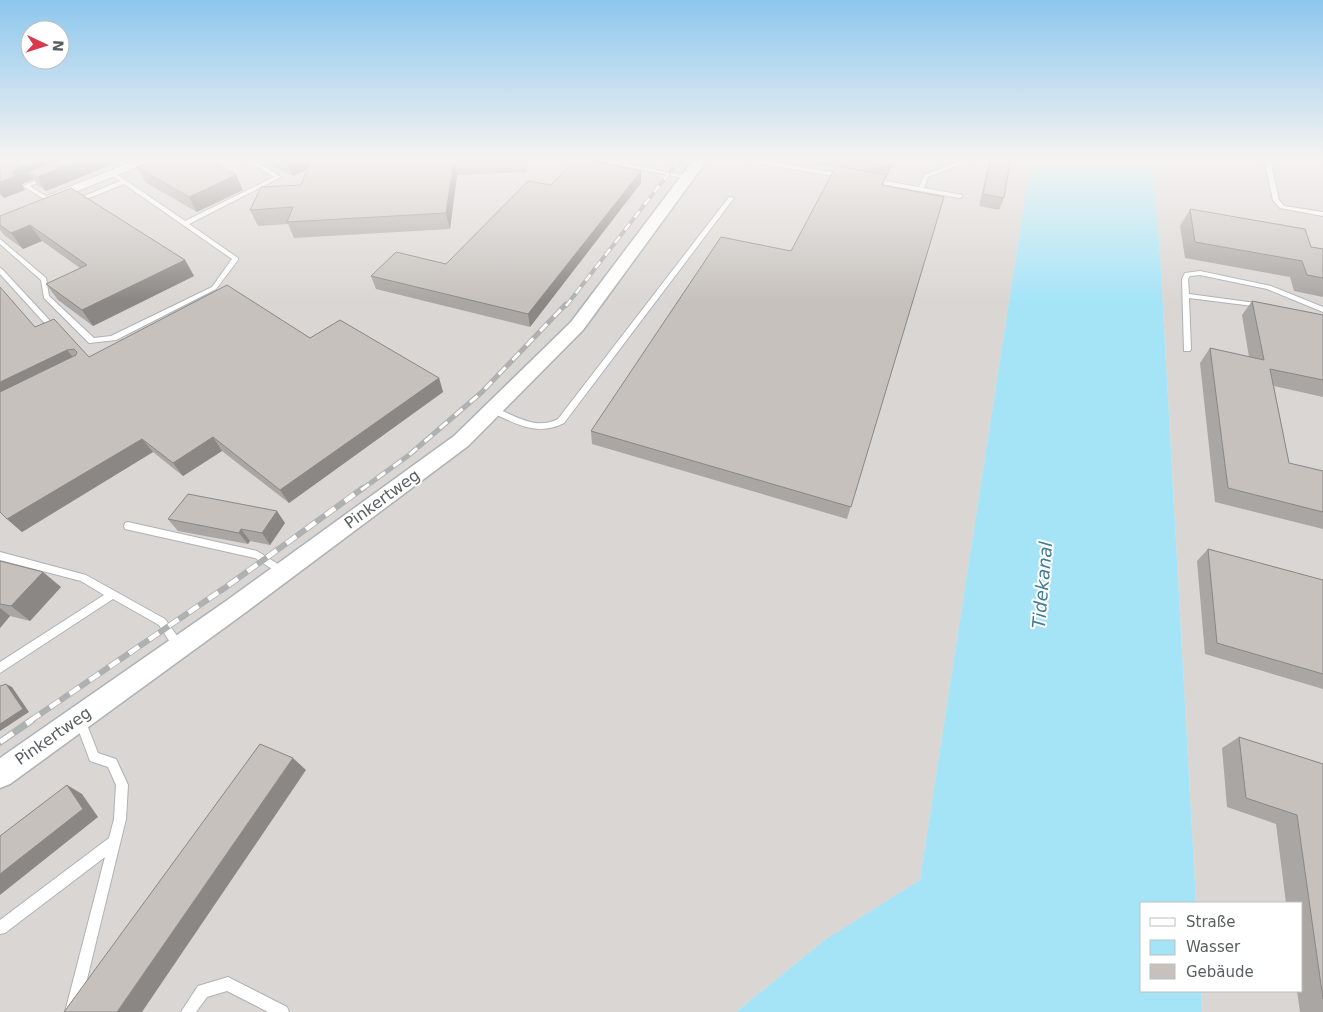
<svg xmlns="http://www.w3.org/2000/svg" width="1323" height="1012" viewBox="0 0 1323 1012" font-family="'DejaVu Sans',sans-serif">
<rect width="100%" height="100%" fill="#ebe6e1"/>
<!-- industrial -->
<g fill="#d9d6d3">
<polygon points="0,159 1031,159 920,880 826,939 736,1012 0,1012"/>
<polygon points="1152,159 1323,159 1323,1012 1202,1012 1201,991 1302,991 1302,903 1196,903 1160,254"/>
</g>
<!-- water -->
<polygon fill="#a5e4f7" points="1031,159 1152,159 1160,254 1196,903 1142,903 1142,991 1201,991 1202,1012 736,1012 826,939 920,880"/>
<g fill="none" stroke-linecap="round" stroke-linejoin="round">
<defs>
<g id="service">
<polygon points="111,159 118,159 132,166 127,167"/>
<polygon points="245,159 252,159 281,177 189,224 238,258 238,260 216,289 116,340 89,343 44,298 41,280 0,244 0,239 46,278 49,296 94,338 111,336 212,287 232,259 124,184 79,202 75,202 75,200 120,181 110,174 110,172 112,171 185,221 274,177"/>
<polygon points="591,159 602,159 691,177 688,179"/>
<polygon points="679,159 688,159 701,163 698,165"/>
<polygon points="743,159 755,159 844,174 847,176 844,178 746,161"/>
<polygon points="966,159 974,159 928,177 924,188 962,195 962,197 960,198 874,183 871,181 874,179 919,187 924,175"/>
<polygon points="1264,159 1270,159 1279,200 1284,206 1323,212 1323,216 1280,208 1273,200"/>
<polygon points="44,177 49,178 30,186 49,198 50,199 47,201 23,186"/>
<path d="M729,197L734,198L564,423C537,437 515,423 490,412L489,410L490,408L493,407C515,415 535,431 558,419Z"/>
<polygon points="0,268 2,269 53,324 53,328 49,328 0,274"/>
<polygon points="1200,271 1271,286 1323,307 1323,312 1267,289 1200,275 1190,276 1188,279 1189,294 1263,304 1264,305 1261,307 1189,298 1191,349 1190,351 1184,351 1182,279 1185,273"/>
<polygon points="128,522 257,551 286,569 288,572 286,575 283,576 255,558 125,529 124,526 125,523"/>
<polygon points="0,552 86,575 165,619 183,644 184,647 183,650 179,652 175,650 159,625 113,599 0,673 0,662 104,595 81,581 0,560"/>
<polygon points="80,716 84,717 98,753 116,759 128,785 126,819 79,1012 65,1012 105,857 5,933 0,934 0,920 109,838 114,819 116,785 108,767 90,761 75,721 76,717"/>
<polygon points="228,977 287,1007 289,1012 268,1012 227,991 207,997 196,1012 181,1012 198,986"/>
</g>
<polygon id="minor" points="139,159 153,159 152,161 55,200 51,201 45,198 47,196"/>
<polygon id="tertiary" points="694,159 708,159 583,330 468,446 242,615 10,784 0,788 0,758 226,601 454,436 571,322"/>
</defs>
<!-- service casing -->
<use href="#service" stroke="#aeb2b5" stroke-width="2"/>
<!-- minor casing -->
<use href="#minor" stroke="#aeb2b5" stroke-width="2"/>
<!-- tertiary casing -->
<use href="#tertiary" stroke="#aeb2b5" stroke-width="3"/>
<!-- service -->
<use href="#service" fill="#fff" fill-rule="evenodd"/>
<!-- minor -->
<use href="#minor" fill="#fff" fill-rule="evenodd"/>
<!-- tertiary -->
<use href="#tertiary" fill="#fff" fill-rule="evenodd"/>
<defs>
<polyline id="rail-far3" points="566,306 680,159"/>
<polyline id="rail-far2" points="361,490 409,455 482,392 566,304"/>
<polyline id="rail-far1" points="30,721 226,587 363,488"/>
<polyline id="rail" points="0,742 32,720"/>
</defs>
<!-- rail-far3 casing -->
<use href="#rail-far3" stroke="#afb0b0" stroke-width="4"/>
<!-- rail-far2 casing -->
<use href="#rail-far2" stroke="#afb0b0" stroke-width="5"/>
<!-- rail-far1 casing -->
<use href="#rail-far1" stroke="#afb0b0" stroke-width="6"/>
<!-- rail casing -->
<use href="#rail" stroke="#afb0b0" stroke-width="7"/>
<!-- rail-far3 -->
<use href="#rail-far3" stroke="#fff" stroke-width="2.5" stroke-dasharray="8" stroke-linecap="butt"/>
<!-- rail-far2 -->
<use href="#rail-far2" stroke="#fff" stroke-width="3" stroke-dasharray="10" stroke-linecap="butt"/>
<!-- rail-far1 -->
<use href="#rail-far1" stroke="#fff" stroke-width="4.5" stroke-dasharray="12" stroke-linecap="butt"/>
<!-- rail -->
<use href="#rail" stroke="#fff" stroke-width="5" stroke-dasharray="16" stroke-linecap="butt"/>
</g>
<!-- wall -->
<g fill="#aaa6a3">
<polygon points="148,159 205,159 236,175 243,190 197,212 145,182 137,167 150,162"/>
<polygon points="260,159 527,159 527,172 457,175 450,229 294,238 288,224 258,226 250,210 301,185 307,169 293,176"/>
<polygon points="575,159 606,159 606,164 641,171 641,183 530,327 376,289 371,276 446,264 551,185"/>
<polygon points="817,159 894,159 886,179 885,179 883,186 944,197 847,519 592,444 591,431 791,251 835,168 816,164"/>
<polygon points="991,159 1004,198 999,210 979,206 987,169"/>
<polygon points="0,161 113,164 46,191 37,185 34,179 22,184 22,185 25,190 4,198 0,195"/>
<polygon points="1190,209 1311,247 1323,249 1323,297 1294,291 1290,277 1185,258 1180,226"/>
<polygon points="0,216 185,260 194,276 93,326 58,300 46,284 80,268 42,241 23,249 4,235 0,230"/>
<polygon points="1252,301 1323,315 1323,397 1274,386 1289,463 1323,471 1323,529 1215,502 1200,363 1210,348 1249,357 1242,315"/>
<polygon points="35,327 89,357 310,338 439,378 443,392 289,503 222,451 183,476 153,452 22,532 7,519"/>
<polygon points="168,519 285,523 270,545 250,541 248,544 178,531"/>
<polygon points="1208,549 1323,580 1323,689 1205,654 1197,561"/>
<polygon points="0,561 61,587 30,621 10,616 0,628"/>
<polygon points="1239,737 1323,764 1323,1012 1300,1012 1297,991 1302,991 1302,903 1286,903 1276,824 1227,807 1222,748"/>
</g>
<!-- shaded-wall -->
<g fill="#8b8784">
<polygon points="43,159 110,159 113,164 46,191 37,177 28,172 34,179 22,184 22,185 25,190 4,198 0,192 0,182 12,173 13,171"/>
<polygon points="291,159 330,159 293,176 287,161"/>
<polygon points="526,159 527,159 527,172"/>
<polygon points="598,159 606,159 606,164 595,162"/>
<polygon points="892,159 894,159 886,179 889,167"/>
<polygon points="454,160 457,175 450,229 446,213"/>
<polygon points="641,171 641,183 530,327 528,314"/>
<polygon points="236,175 243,190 197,212 189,197"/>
<polygon points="30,225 42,241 23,249 11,233"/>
<polygon points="185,260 194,276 93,326 82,310"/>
<polygon points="67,350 78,363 0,402 0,382"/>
<polygon points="439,378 443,392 289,503 280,490"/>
<polygon points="213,437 222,451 183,476 173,463"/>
<polygon points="142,439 153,452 22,532 7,519"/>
<polygon points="277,511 285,523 270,545 262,533"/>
<polygon points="241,529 250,541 248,544 239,533"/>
<polygon points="43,572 61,587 30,621 11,606"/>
<polygon points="0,608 10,616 0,628"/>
<polygon points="6,684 12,687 29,712 0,731 0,724"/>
<polygon points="293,758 306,770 142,1012 117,1012"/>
<polygon points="67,785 82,794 98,817 0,895 0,874"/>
</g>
<!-- building -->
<g fill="#c6c1bd" stroke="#8b8784">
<polygon points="5,159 43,159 13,171 12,173 16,176 0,182 0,161"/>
<polygon points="59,159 85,159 37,177 28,172"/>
<polygon points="150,159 205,159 236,175 189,197 137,167 153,161"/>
<polygon points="311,159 469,159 454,160 446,213 287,222 293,207 250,210 261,187 301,185"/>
<polygon points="575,159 598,159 595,162 641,171 528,314 371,276 396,252 446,264 528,181 551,185"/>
<polygon points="840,159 892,159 889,167"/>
<polygon points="991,159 1001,159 1010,161 1004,198 983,194"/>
<polygon points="836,166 886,175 882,185 944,197 851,507 591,431 721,237 791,251"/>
<polygon points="71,188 185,260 82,310 46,284 87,265 30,225 11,233 0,225 0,216"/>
<polygon points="1190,209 1305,229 1311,247 1323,249 1323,278 1307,275 1302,261 1195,242"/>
<polygon points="227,285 310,338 340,320 439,378 280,490 213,437 173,463 142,439 7,519 0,512 0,392 76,355 77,352 74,349 67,350 0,382 0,287 35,327 54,319 89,357"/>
<polygon points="1252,301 1323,315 1323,380 1270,369 1289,463 1323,471 1323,512 1228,488 1210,348 1264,360"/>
<polygon points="188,494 277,511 262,533 241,529 239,533 168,519"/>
<polygon points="1208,549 1323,580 1323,674 1217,643"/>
<polygon points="0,561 43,572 11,606 0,604"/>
<polygon points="6,684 23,709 0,724 0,686"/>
<polygon points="1239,737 1323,764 1323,999 1297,815 1246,798"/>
<polygon points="260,744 293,758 117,1012 64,1012"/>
<polygon points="67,785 83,809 0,874 0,836"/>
</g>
<!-- sky -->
<linearGradient id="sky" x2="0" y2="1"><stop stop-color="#8dc7ee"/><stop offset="0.53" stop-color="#f6f4f2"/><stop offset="1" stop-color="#f6f4f2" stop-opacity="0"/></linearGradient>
<rect width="1323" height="301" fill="url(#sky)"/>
<g text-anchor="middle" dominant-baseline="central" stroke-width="4" stroke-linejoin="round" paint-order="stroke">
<!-- street labels -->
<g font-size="16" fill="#595e60" stroke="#fff">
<text transform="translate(382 499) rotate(-36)">Pinkertweg</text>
<text transform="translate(53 736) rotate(-35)">Pinkertweg</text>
</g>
<!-- water labels -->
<g font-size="18" font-style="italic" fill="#3f7b96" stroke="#fff">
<text transform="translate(1042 585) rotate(-85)">Tidekanal</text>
</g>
</g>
<!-- legend -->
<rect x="1140" y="902" width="162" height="90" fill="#ffffff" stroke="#bdbfbf"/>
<rect x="1150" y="918" width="25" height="8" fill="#ffffff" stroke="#bdbfbf"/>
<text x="1186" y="927" font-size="15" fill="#595e60">Straße</text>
<rect x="1150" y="940" width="25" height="15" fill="#a5e4f7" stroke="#bdbfbf"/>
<text x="1186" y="952" font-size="15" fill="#595e60">Wasser</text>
<rect x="1150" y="964" width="25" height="15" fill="#c6c1bd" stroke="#bdbfbf"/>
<text x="1186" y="977" font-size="15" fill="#595e60">Gebäude</text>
<!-- north arrow -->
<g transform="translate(45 45) rotate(94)"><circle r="24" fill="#ffffff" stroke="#bdbfbf"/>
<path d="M0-4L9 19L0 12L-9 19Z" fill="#d8394d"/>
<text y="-8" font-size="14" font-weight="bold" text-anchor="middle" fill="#595e60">N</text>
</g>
</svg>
